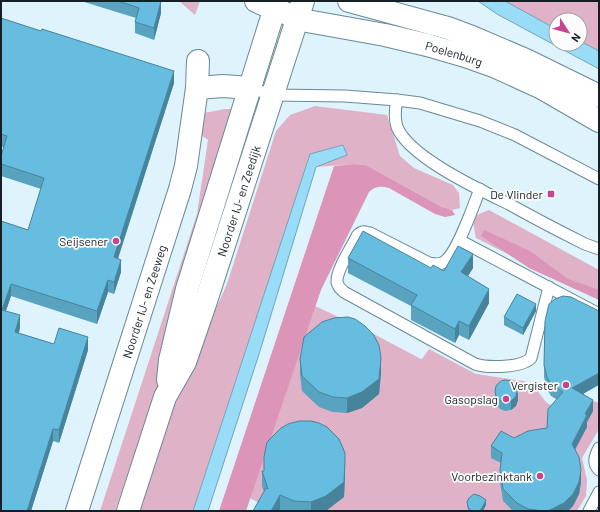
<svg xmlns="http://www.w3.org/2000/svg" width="600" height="512" viewBox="0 0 600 512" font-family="Barlow,sans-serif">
<rect width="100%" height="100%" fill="#def3fc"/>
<!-- green -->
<g fill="#dfb2c7">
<polygon points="179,1 200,1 195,15"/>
<polygon points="505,1 599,1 599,51 580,41 580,20 556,20 556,29"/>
<polygon points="315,106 387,115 400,156 414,168 453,185 459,193 460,208 452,210 440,206 366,165 354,164 316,167 346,155 310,154 193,511 138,511 176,397 227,284 276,131 290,115"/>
<polygon points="225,109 233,109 165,364 115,511 100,511 197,214 208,140 200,134 203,113"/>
<polygon points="489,210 599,270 599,300 476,238 472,217"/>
<polygon points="315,306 368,331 421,359 422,359 429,349 476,374 524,381 536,389 546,402 556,409 588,399 599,403 599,429 582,458 587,480 586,496 577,511 274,511 250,498"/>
</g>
<!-- forest -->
<g fill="#dc95b8">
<path d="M354,164L366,165L440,206L452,210L455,215L445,217L435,214L389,188C381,186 375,186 369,192L321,290L246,511H219L334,166Z"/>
<polygon points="484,230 530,251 568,279 599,290 599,300 529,268 481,236"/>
</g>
<!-- water -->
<g fill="#99dcf8" stroke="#71a4b9">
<polygon points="478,1 505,1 556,29 556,44 580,44 580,41 597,50 599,51 599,69 497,14"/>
<polygon points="343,145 347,155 316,167 260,351 208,511 193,511 310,154"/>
</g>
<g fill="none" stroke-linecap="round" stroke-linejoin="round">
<defs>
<g id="lane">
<polyline points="250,88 273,95 345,96 397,100 420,103 480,121 515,135 599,179"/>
<path d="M397,100C395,109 394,117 397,127C409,157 480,190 509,204C534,218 559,231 585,244L599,249"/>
<path d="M480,189C473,206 458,252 444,262C440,265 435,264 429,263L370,233C364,231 361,231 357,236C352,247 336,270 337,282C338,287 340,289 344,292L475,364C487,368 522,368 531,358L549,287"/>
<polyline points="459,240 599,314"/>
<path d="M599,448C595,456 592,463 599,470"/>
<polyline points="589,511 599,492"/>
</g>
<g id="street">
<polyline points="256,1 274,9"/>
<polyline points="197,88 223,86 250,88"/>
<path id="s1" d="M77,511L180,189L186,166L197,88L198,61"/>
</g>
<g id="secondary">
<polyline points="349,1 448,28 472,37 526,60 599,96"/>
<path id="s2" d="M285,13L307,21L385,35L427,45L465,56L496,67L542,88L599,121"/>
<polyline points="168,380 170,360 187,289 277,1"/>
<path id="s3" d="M128,511L165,397L185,362L206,301L303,1"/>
</g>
</defs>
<!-- lane casing -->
<use href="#lane" stroke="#698996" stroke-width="13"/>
<!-- street casing -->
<use href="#street" stroke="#698996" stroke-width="24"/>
<!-- secondary casing -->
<use href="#secondary" stroke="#698996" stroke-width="24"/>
<!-- lane -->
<use href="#lane" stroke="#fff" stroke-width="11"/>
<!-- street -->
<use href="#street" stroke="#fff" stroke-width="22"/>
<!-- secondary -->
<use href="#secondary" stroke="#fff" stroke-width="22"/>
</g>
<!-- wall -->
<g fill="#58a3c0">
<polygon points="81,1 161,1 161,13 154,40 135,33 135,22 136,18"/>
<polygon points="1,18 174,83 118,259 121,272 114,294 108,292 97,324 11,296 6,311 20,328 19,333 54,344 88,350 59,443 53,441 31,511 1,511 1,221 28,230 41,189 1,176 1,156 4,147 1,147"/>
<polygon points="348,258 431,268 444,271 473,268 468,276 489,303 469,340 459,335 455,343 411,320 411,306 348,273"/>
<polygon points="536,311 523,335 504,325 504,317"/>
<polygon points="545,321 593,411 587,422 587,427 575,450 581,482 579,494 573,506 568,511 513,511 503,501 500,482 500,470 501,463 491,458 491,446 547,428 556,399 551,396 547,389 544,377"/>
<polygon points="300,359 381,373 379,394 362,408 347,413 333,412 319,407 302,391 300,374"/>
<polygon points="495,390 518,400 516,406 511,410 505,411 500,409 496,404 495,398"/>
<polygon points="262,471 345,476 344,497 325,511 282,511 280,510 264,492 262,486"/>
<polygon points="467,502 486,505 483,511 468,511"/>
</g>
<!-- shaded-wall -->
<g fill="#47849c">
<polygon points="161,1 161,13 154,40 154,28"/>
<polygon points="174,71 174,83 114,270 114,257"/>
<polygon points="473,254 473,268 461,287 461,272"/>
<polygon points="121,260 121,272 114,294 114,282"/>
<polygon points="108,280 108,292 97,324 97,311"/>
<polygon points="11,284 11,296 2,322 2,310"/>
<polygon points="489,289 489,303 469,340 469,326"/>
<polygon points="536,304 536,311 523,335 523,328"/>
<polygon points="20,315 20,328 15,344 15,332"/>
<polygon points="459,321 459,335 455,343 455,329"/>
<polygon points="88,337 88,350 59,443 59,430"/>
<polygon points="381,358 381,373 379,394 362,408 347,413 347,398"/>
<polygon points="599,373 599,385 572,400 572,388"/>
<polygon points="518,392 518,400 516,406 511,410 511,401"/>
<polygon points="593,400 593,411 587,422 587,427 572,455 572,444 585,414"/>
<polygon points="53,429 53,441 31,511 27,511"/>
<polygon points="345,461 345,476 344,497 326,511 311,511 311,502"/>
<polygon points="581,470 581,482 579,494 573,506 568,511 548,511"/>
<polygon points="280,495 280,510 279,511 271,511"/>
<polygon points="486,500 486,505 483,511 479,511"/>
</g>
<!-- building -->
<g fill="#66bddf" stroke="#47849c">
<polygon points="118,1 161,1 154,28 135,22 139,8"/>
<polygon points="1,18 41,31 42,29 174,71 114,257 121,260 114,282 108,280 97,311 11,284 2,310 20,315 15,332 54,344 59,328 88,337 59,430 53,429 27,511 1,511 1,221 28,230 44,178 1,164 1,156 7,136 1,134"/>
<polygon points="363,231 431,268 433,265 444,271 458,246 473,254 461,272 489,289 469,326 459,321 455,329 411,305 417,295 348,258"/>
<polygon points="517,294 536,304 523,328 504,317"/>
<polygon points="563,296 571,297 599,311 599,373 572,388 593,400 585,414 587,415 572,444 579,457 581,470 579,482 573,494 564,503 548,511 543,511 528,509 517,503 503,489 500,470 502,453 491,446 501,431 514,438 528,431 547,428 548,409 563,392 551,384 547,377 544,365 545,321 549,304 555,299"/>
<polygon points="348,317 355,319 365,326 373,334 379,345 381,358 379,379 362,392 347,398 333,397 319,392 302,376 300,359 304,337 322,322 334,318"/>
<circle cx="506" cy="391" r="11"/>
<polygon points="299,421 311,421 319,423 327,427 339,439 345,453 345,461 344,482 326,496 311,502 294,501 280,495 271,511 253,511 266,488 268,489 262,471 264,471 264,457 267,442 281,428 288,424"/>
<polygon points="474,494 480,496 486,500 482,508 479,511 472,511 470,510 468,507 467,502 469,498"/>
</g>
<!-- markers -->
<g fill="#c6458f" stroke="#fcfcfc" stroke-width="1.5">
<rect x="547" y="190" width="8" height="8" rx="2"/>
<circle cx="116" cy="241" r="4"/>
<circle cx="566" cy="385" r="4"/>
<circle cx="506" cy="399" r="4"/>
<circle cx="540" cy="476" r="4"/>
</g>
<g text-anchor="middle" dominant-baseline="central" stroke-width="3.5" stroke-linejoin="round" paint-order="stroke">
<!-- street labels -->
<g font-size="12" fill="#142026" stroke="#fcfcfc">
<text stroke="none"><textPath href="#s2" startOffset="174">Poelenburg</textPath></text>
<text stroke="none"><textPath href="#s3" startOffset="330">Noorder IJ- en Zeedijk</textPath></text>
<text stroke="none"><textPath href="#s1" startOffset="220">Noorder IJ- en Zeeweg</textPath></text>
</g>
<!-- poi labels -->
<g font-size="12" fill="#142026" stroke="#fcfcfc" text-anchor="end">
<text x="543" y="194">De Vlinder</text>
<text x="108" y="241">Seijsener</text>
<text x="558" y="385">Vergister</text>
<text x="498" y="399">Gasopslag</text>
<text x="532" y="476">Voorbezinktank</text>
</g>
</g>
<!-- border -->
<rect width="600" height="512" fill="none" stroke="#142026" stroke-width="4"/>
<!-- north arrow -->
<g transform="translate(568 32) rotate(126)"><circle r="19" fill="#fcfcfc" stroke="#9fa4a6"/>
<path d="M0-3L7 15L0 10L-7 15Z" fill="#c6458f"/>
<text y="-6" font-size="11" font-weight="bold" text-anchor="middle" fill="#142026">N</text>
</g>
</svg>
